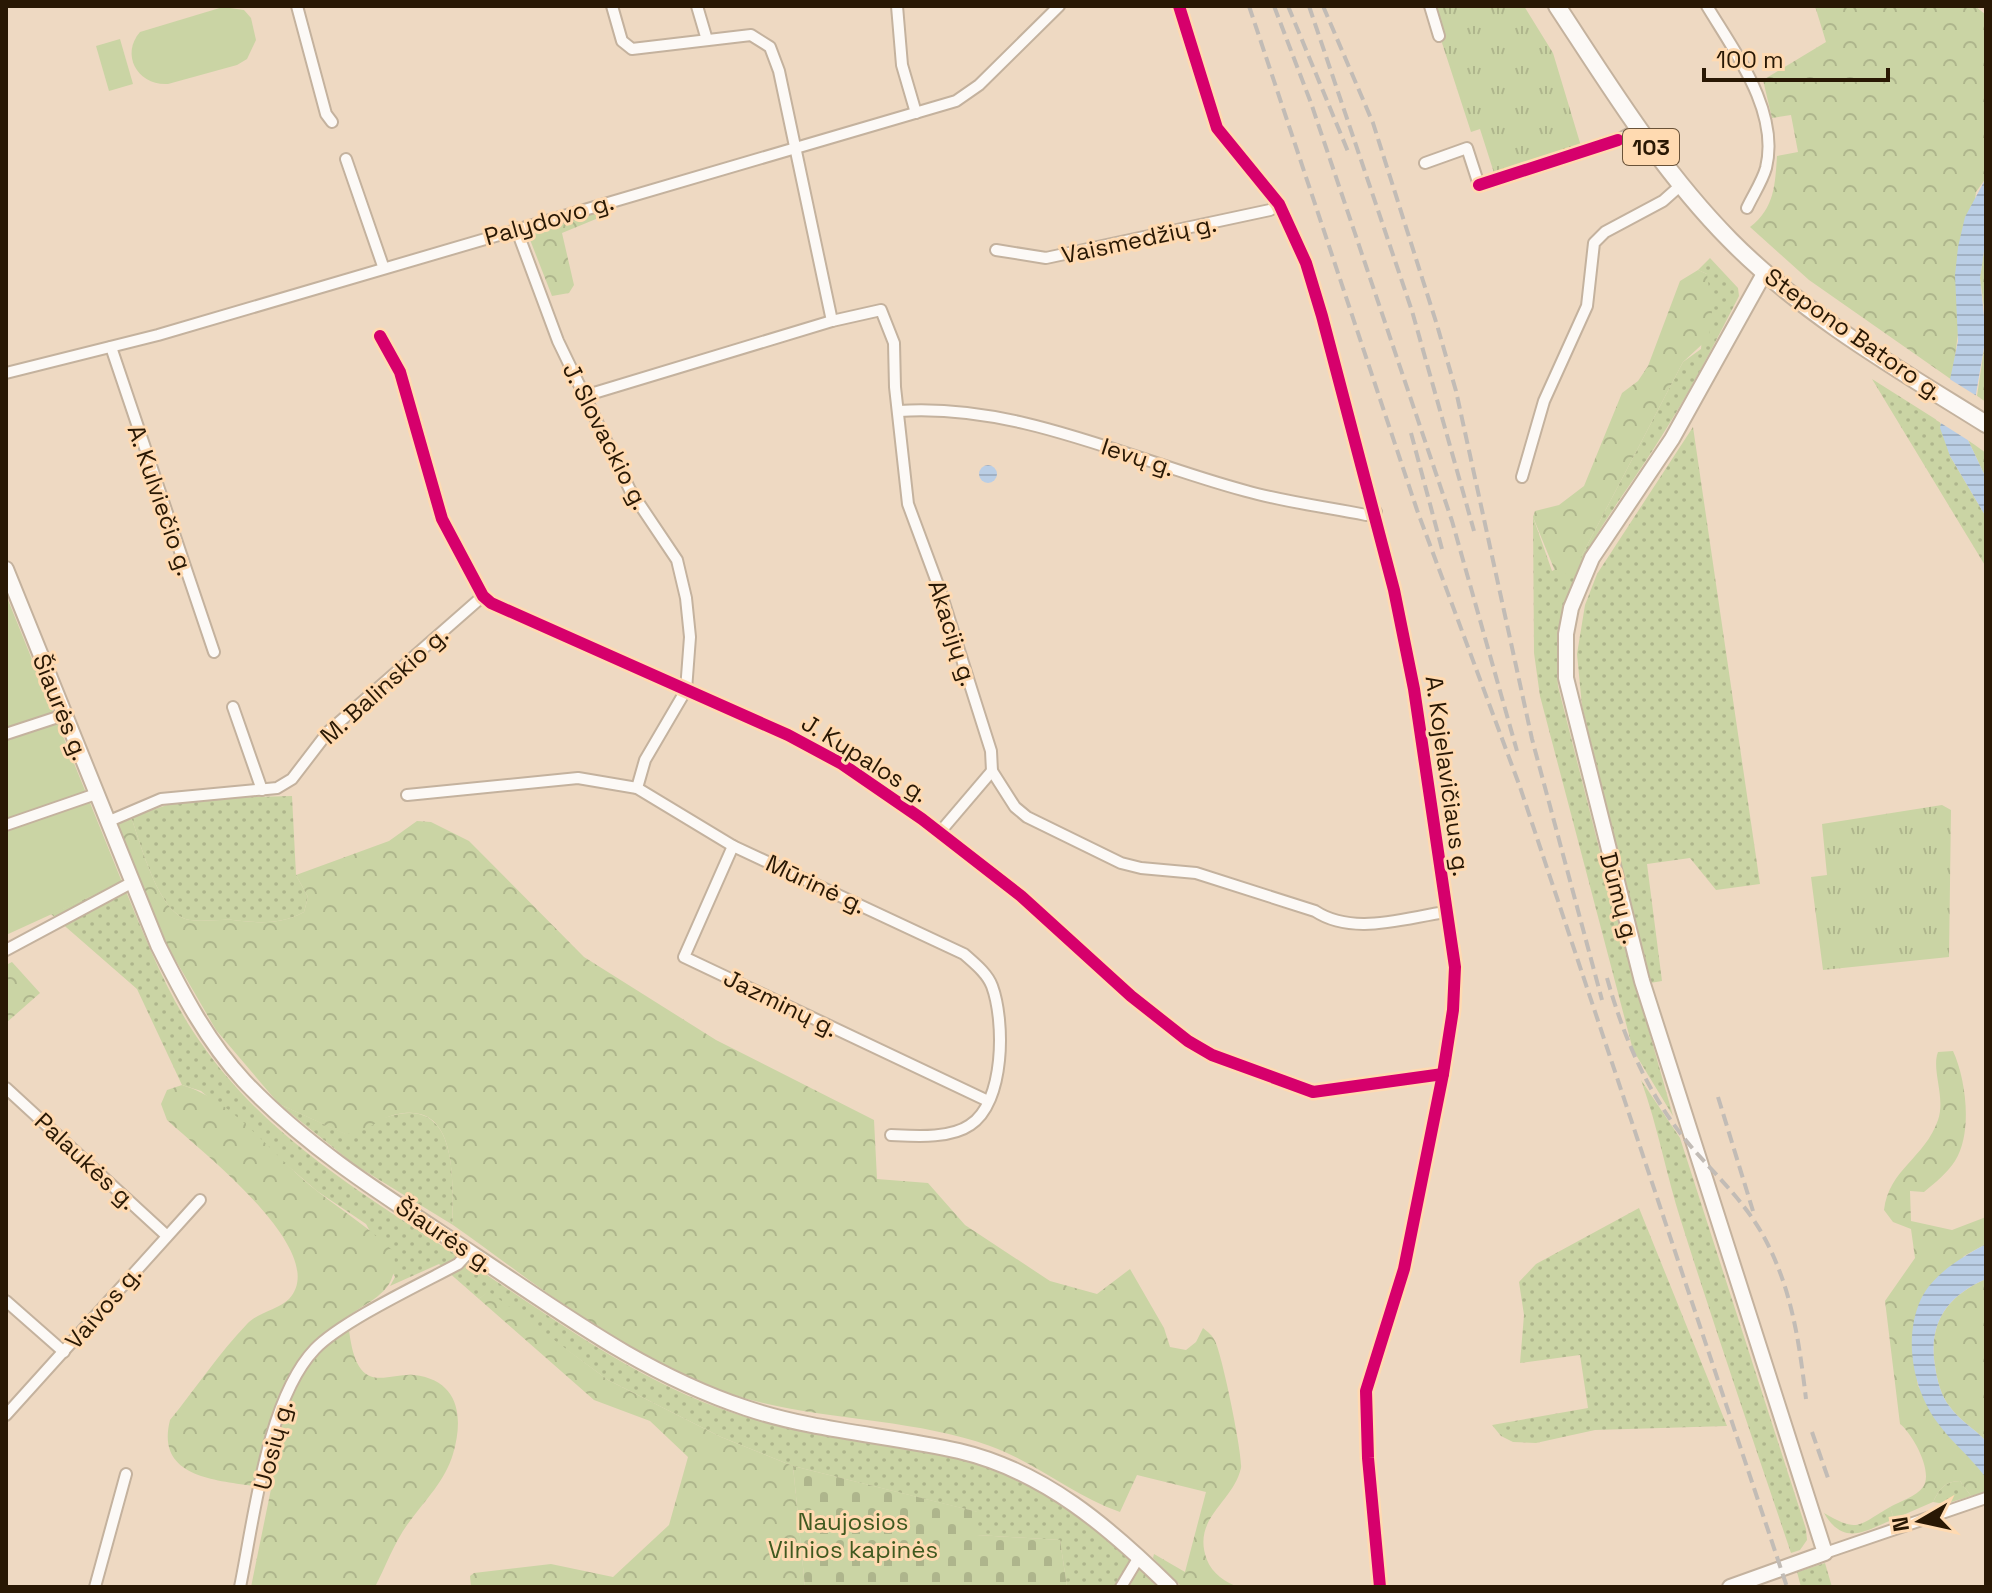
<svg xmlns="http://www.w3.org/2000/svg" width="1992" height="1593" viewBox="0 0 1992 1593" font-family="'Space Grotesk',sans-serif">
<defs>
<pattern id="grass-dots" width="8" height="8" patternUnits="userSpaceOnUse" patternTransform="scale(2)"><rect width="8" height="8" fill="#cad4a4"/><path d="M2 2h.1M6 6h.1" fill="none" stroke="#aeb58c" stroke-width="1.8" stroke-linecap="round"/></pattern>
<pattern id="forest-crowns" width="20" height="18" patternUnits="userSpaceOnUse" patternTransform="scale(2)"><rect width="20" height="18" fill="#cad4a4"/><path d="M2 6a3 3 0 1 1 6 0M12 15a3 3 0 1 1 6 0" fill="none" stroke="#aeb58c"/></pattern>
<pattern id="cemetery-stones" width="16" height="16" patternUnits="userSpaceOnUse" patternTransform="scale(2)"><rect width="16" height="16" fill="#cad4a4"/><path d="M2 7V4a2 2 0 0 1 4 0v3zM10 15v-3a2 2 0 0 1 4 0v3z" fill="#aeb58c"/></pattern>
<pattern id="park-tufts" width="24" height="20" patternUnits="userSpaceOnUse" patternTransform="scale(2)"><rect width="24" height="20" fill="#cad4a4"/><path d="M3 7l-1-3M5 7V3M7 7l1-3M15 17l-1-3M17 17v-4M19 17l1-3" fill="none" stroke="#aeb58c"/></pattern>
<pattern id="water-rules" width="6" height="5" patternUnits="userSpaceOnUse" patternTransform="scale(2)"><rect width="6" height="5" fill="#bacee5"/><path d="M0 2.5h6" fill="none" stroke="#a0b0c3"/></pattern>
</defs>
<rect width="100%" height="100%" fill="#eed9c2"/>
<!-- grass -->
<g fill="url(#grass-dots)">
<path d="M1710,258L1738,288L1739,296C1713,347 1687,397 1656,445C1603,529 1550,580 1558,686L1614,907L1673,1116L1633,1050L1540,696L1534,653L1533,517L1552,571L1581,557L1683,362L1701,349L1707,274L1698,270Z"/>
<polygon points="1872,379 1940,422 1950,456 1986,517 1986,567"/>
<polygon points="1693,427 1760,884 1716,890 1690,858 1647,864 1662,981 1650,983 1582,706 1577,654 1585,605 1597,574"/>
<path d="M292,796L296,875L308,897L304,912C280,925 259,923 233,920C219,919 204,922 190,920C159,916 141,844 131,817L185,799Z"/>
<path d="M122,882C145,936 166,994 201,1043C269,1142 379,1204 478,1269C564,1326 652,1391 753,1419C834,1441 926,1441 1004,1474C1056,1496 1099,1530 1141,1567L1129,1587H1067L1060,1540L977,1535V1512L793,1466L721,1437L608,1380L488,1292L479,1299L439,1264L390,1286L395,1277L366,1224L317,1191L201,1091L182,1085L137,989L51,914Z"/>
<path d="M1641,1080L1680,1138L1806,1529L1807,1540L1800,1550L1791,1553C1754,1443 1716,1332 1681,1221C1666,1174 1658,1127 1641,1080Z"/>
<path d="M279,1104L346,1134C362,1128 381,1117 399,1114C460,1103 452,1186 453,1225L355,1165Z"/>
<polygon points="1639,1208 1727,1426 1595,1430 1536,1443 1513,1442 1501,1436 1492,1425 1588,1408 1580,1355 1520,1363 1524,1315 1519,1282 1536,1264"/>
<path d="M1960,1481L1971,1496L1945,1504L1933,1502C1940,1488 1944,1482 1960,1481Z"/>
<path d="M1890,1507L1894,1519C1865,1531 1844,1547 1824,1513C1859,1533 1857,1526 1890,1507Z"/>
<polygon points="1825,1563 1832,1587 1801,1587 1797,1572"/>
</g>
<!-- forest -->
<g fill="url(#forest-crowns)">
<path d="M1815,6H1975L1986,15V178L1976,192L1952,380L1809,280L1750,227C1775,208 1775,184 1777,156L1798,152L1791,115L1772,118L1763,80L1826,42Z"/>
<polygon points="596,210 596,219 562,233 574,285 569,293 552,296 527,232"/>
<polygon points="1986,238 1986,322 1980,278"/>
<polygon points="1698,270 1707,274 1712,312 1709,338 1683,362 1581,557 1569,573 1557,576 1533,517 1535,511 1559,505 1584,486 1622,393 1638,381 1648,366 1680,281"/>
<polygon points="1986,336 1986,402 1977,396"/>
<polygon points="1968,440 1986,453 1986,478"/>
<path d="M131,817C141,844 159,916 190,920C204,922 219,919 233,920C259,923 280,925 304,912L308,897L296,875L389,841L417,821L431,822L469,841L584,957L716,1040L874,1120L877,1179L928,1183L965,1225L1050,1281L1097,1294L1130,1269L1164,1328L1170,1347L1186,1350L1196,1342L1203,1328C1208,1332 1212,1335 1215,1341C1222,1354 1243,1456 1241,1468C1233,1503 1191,1518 1207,1560C1212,1573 1226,1583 1239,1587H1182L1153,1558L1154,1554L1185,1572L1206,1492L1137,1475L1120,1512C1074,1496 1037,1463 990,1446C922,1421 835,1420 763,1403C647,1376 548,1292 453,1225C452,1186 460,1101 398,1114C379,1117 365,1135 345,1134L279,1104L216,1030L168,947L116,822Z"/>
<polygon points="12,962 40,993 6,1023 6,965"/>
<path d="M1953,1051C1966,1079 1973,1133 1955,1161C1947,1173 1935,1183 1924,1192L1910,1191L1911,1221L1952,1230L1986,1217V1244L1964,1256L1912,1341L1918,1386L1986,1478V1492L1971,1496L1960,1481C1944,1482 1940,1488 1933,1502L1894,1519L1890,1507C1899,1502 1917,1496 1923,1487C1934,1472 1912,1433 1900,1424L1885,1301L1915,1258L1911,1229L1893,1222L1884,1210C1889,1169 1925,1158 1938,1120C1946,1097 1931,1070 1938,1052Z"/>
<path d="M182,1085C236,1101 274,1158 317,1191C344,1212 370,1228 394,1252C399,1291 375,1297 347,1317C350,1333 351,1363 366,1374C378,1383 400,1373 414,1375C459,1380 464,1417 453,1454C445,1481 426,1499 410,1521C395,1540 386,1566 375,1587H251L271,1489C226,1480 154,1483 170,1420C196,1388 219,1353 247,1324C258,1312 278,1310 289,1299C333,1252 197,1148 167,1120L161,1104L167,1090Z"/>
<path d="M1986,1279V1441C1975,1429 1960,1421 1950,1407C1941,1396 1937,1380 1935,1366C1928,1323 1947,1296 1986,1279Z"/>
<polygon points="488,1291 608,1380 721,1437 793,1466 805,1587 471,1587 470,1576 474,1573 551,1564 613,1577 669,1525 688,1457 650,1421 594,1400 479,1299"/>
<polygon points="1141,1567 1160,1587 1129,1587"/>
</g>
<!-- cemetery -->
<polygon fill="url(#cemetery-stones)" points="793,1466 978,1512 977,1535 1060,1540 1067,1587 805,1587"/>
<!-- park -->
<g fill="url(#park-tufts)">
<polygon points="1430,6 1524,6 1553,53 1581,146 1495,176 1480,129 1471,132"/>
<polygon points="1942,805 1951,810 1949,957 1823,970 1811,877 1827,875 1822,824"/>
</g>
<!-- garden -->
<g fill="#cad4a4">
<path d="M223,7L244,10L251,18L256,40L247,59L237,65L168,84C138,86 120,55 140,32Z"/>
<polygon points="120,39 133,84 109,91 96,46"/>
<polygon points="6,595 122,882 6,935"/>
</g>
<!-- water -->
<g fill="url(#water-rules)">
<polygon points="1986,178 1986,238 1980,278 1986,336 1968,440 1986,478 1986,517 1950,456 1940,428 1958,341 1955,275 1958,247 1965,217"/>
<circle cx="988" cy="474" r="9"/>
<path d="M1986,1244V1279C1947,1296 1928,1323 1935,1366C1937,1380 1941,1396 1950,1407C1960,1421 1975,1429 1986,1441V1478C1972,1458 1951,1442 1937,1422C1913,1389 1903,1338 1921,1299C1933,1274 1962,1257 1986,1244Z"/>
</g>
<!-- pier -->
<polygon fill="#eed9c2" points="1948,378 1980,398 1974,444 1936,420"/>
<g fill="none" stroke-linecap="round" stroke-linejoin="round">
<defs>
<g id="minor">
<polyline points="297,6 326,114 332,122"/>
<polyline points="612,6 622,41 632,49 751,35 770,47 779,71 832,321"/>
<polyline points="697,6 707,40"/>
<polyline points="897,6 902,65 916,113"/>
<polyline points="1179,6 1217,128 1279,204 1306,263 1322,316 1394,590 1414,689 1455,967 1453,1010 1443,1074 1404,1269 1366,1391 1368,1458 1380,1587"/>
<polyline points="1430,6 1439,36"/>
<path d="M1707,6C1734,51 1780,111 1766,168C1762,182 1753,195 1747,208"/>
<polyline points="346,159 383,266"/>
<polyline points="1425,163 1467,148 1479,185 1618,140 1637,129"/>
<polyline points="516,228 558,341 630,490 677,560 686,598 690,637 686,690 645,760 637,788"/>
<polyline points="996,250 1046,258 1270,210 1279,204"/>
<polyline points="380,336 400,372 442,519 483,596 491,603 788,735 842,764 922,819 1021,896 1131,996 1188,1041 1212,1055 1313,1092 1443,1074"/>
<polyline points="111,347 214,652"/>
<polyline points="6,373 158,335 956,101 979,85 1059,6"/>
<path d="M584,396L832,321L881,310L894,343L895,387L908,504L941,593L991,751L992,771L1015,807L1027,817L1121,863L1141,868L1196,873L1315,911C1353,936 1403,918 1446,912"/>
<path d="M899,411C1019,403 1133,461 1246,491C1285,502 1326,507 1366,515L1376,512"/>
<polyline points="1522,477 1544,401 1587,306 1594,243 1605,232 1663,201 1681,185"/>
<polyline points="233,707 262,790"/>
<polyline points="6,734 64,715"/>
<path d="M407,795L578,778L637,788L733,846L964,954C974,963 987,973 992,986C1005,1021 1005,1103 970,1125C950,1139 914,1136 891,1135"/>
<polyline points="107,822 161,799 277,788 292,779 328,732 483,596"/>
<polyline points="6,825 96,794"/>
<polyline points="940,832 992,771"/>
<polyline points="733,846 684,957 988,1101"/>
<polyline points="6,950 131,883"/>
<polyline points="6,1088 166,1235"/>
<polyline points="6,1301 64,1352"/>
<polyline points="6,1415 200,1200"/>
<polyline points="1825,1553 1986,1498"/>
<polyline points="95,1587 126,1474"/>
<path d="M240,1587C254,1519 267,1399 315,1349C342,1321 421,1284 458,1264L469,1252"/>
<polyline points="1121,1587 1139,1557"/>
</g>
<g id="secondary">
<path d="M6,569L158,945C182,993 207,1041 244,1081C311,1152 396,1203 476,1256C565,1315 644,1374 746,1408C814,1431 888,1435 959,1451C1044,1471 1109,1527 1170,1587"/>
<polyline points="1730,1587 1825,1553 1642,981 1566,678 1566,634 1571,608 1592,558 1672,439 1765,272"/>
</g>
<path id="primary" d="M1557,6C1611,88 1661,170 1730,240C1804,315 1898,369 1986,424"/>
</defs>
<!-- minor casing -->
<use href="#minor" stroke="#c4b29e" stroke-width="14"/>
<!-- secondary casing -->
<use href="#secondary" stroke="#c4b29e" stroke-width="18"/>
<!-- primary casing -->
<use href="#primary" stroke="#c4b29e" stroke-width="20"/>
<!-- minor -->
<use href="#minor" stroke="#fcf9f6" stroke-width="10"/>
<!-- secondary -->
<use href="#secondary" stroke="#fcf9f6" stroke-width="14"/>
<!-- primary -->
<use href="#primary" stroke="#fcf9f6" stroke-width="16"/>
<!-- rail -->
<g stroke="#c2bcb6" stroke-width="4" stroke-dasharray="12 6" stroke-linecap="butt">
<polyline points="1249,6 1417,510 1520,787 1787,1587"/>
<polyline points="1274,6 1311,103 1452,521 1517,751"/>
<polyline points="1288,6 1349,154"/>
<polyline points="1309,6 1412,311 1474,531"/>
<polyline points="1323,6 1373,123 1437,325 1456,391 1532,739 1602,1000"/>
<polyline points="1411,433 1442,549"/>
<path d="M1607,978C1625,1042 1650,1099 1694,1150C1717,1176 1742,1200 1760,1230C1791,1283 1799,1340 1806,1399"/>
<polyline points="1718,1097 1753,1211"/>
<polyline points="1812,1432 1828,1478"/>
</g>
<defs>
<g id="cycleway">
<polyline points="1179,6 1217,128 1279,204 1306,263 1322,316 1394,590 1414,689 1455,967 1453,1010 1443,1074 1404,1269 1366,1391 1368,1458 1380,1587"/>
<polyline points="1479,185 1618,140"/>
<polyline points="380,336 400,372 442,519 483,596 491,603 788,735 842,764 922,819 1021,896 1131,996 1188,1041 1212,1055 1313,1092 1443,1074"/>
</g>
</defs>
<!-- cycleway casing -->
<use href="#cycleway" stroke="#ffdab1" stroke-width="17"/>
<!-- cycleway -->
<use href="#cycleway" stroke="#d6006c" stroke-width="12"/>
</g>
<g text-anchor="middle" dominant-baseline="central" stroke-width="6" stroke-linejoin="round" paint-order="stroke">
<!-- shield labels -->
<rect fill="#ffdab1" stroke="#695238" stroke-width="2" x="1623" y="129" width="56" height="36" rx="6"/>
<g font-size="22" font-weight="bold" fill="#291804">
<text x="1651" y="147">103</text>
</g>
<!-- street labels -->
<g font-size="24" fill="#291804" stroke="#ffdab1">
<text transform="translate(549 219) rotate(-16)">Palydovo g.</text>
<text transform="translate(1139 239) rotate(-12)">Vaismedžių g.</text>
<text transform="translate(1854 334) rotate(35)">Stepono Batoro g.</text>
<text transform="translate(606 436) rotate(63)">J. Slovackio g.</text>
<text transform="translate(1138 457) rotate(18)">Ievų g.</text>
<text transform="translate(161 500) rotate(71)">A. Kulviečio g.</text>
<text transform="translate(953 633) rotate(72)">Akacijų g.</text>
<text transform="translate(384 685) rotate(-42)">M. Balinskio g.</text>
<text transform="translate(61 707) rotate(68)">Šiaurės g.</text>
<text transform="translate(865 758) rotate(32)">J. Kupalos g.</text>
<text transform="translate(1448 776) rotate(82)">A. Kojelavičiaus g.</text>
<text transform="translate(816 884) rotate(25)">Mūrinė g.</text>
<text transform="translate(1620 898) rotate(75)">Dūmų g.</text>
<text transform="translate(781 1003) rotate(26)">Jazminų g.</text>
<text transform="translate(86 1161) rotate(43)">Palaukės g.</text>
<text transform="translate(445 1235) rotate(34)">Šiaurės g.</text>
<text transform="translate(103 1307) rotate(-49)">Vaivos g.</text>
<text transform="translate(273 1445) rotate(-75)">Uosių g.</text>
</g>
<!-- park labels -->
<g font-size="24" fill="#405a20" stroke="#ffdab1">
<text x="853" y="1521">Naujosios<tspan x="853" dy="28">Vilnios kapinės</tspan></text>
</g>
</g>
<!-- border -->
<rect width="1992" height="1593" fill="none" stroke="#291804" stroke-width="16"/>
<!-- north arrow -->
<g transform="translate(1920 1521) rotate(261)" stroke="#ffdab1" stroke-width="6" paint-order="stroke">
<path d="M0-6L14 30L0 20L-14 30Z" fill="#291804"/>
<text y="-12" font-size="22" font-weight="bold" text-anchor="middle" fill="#291804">N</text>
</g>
<!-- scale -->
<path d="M1704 68v12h184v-12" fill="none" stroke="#291804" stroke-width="4"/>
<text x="1716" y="68" font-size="24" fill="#291804" stroke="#ffdab1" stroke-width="6" paint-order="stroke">100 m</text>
</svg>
